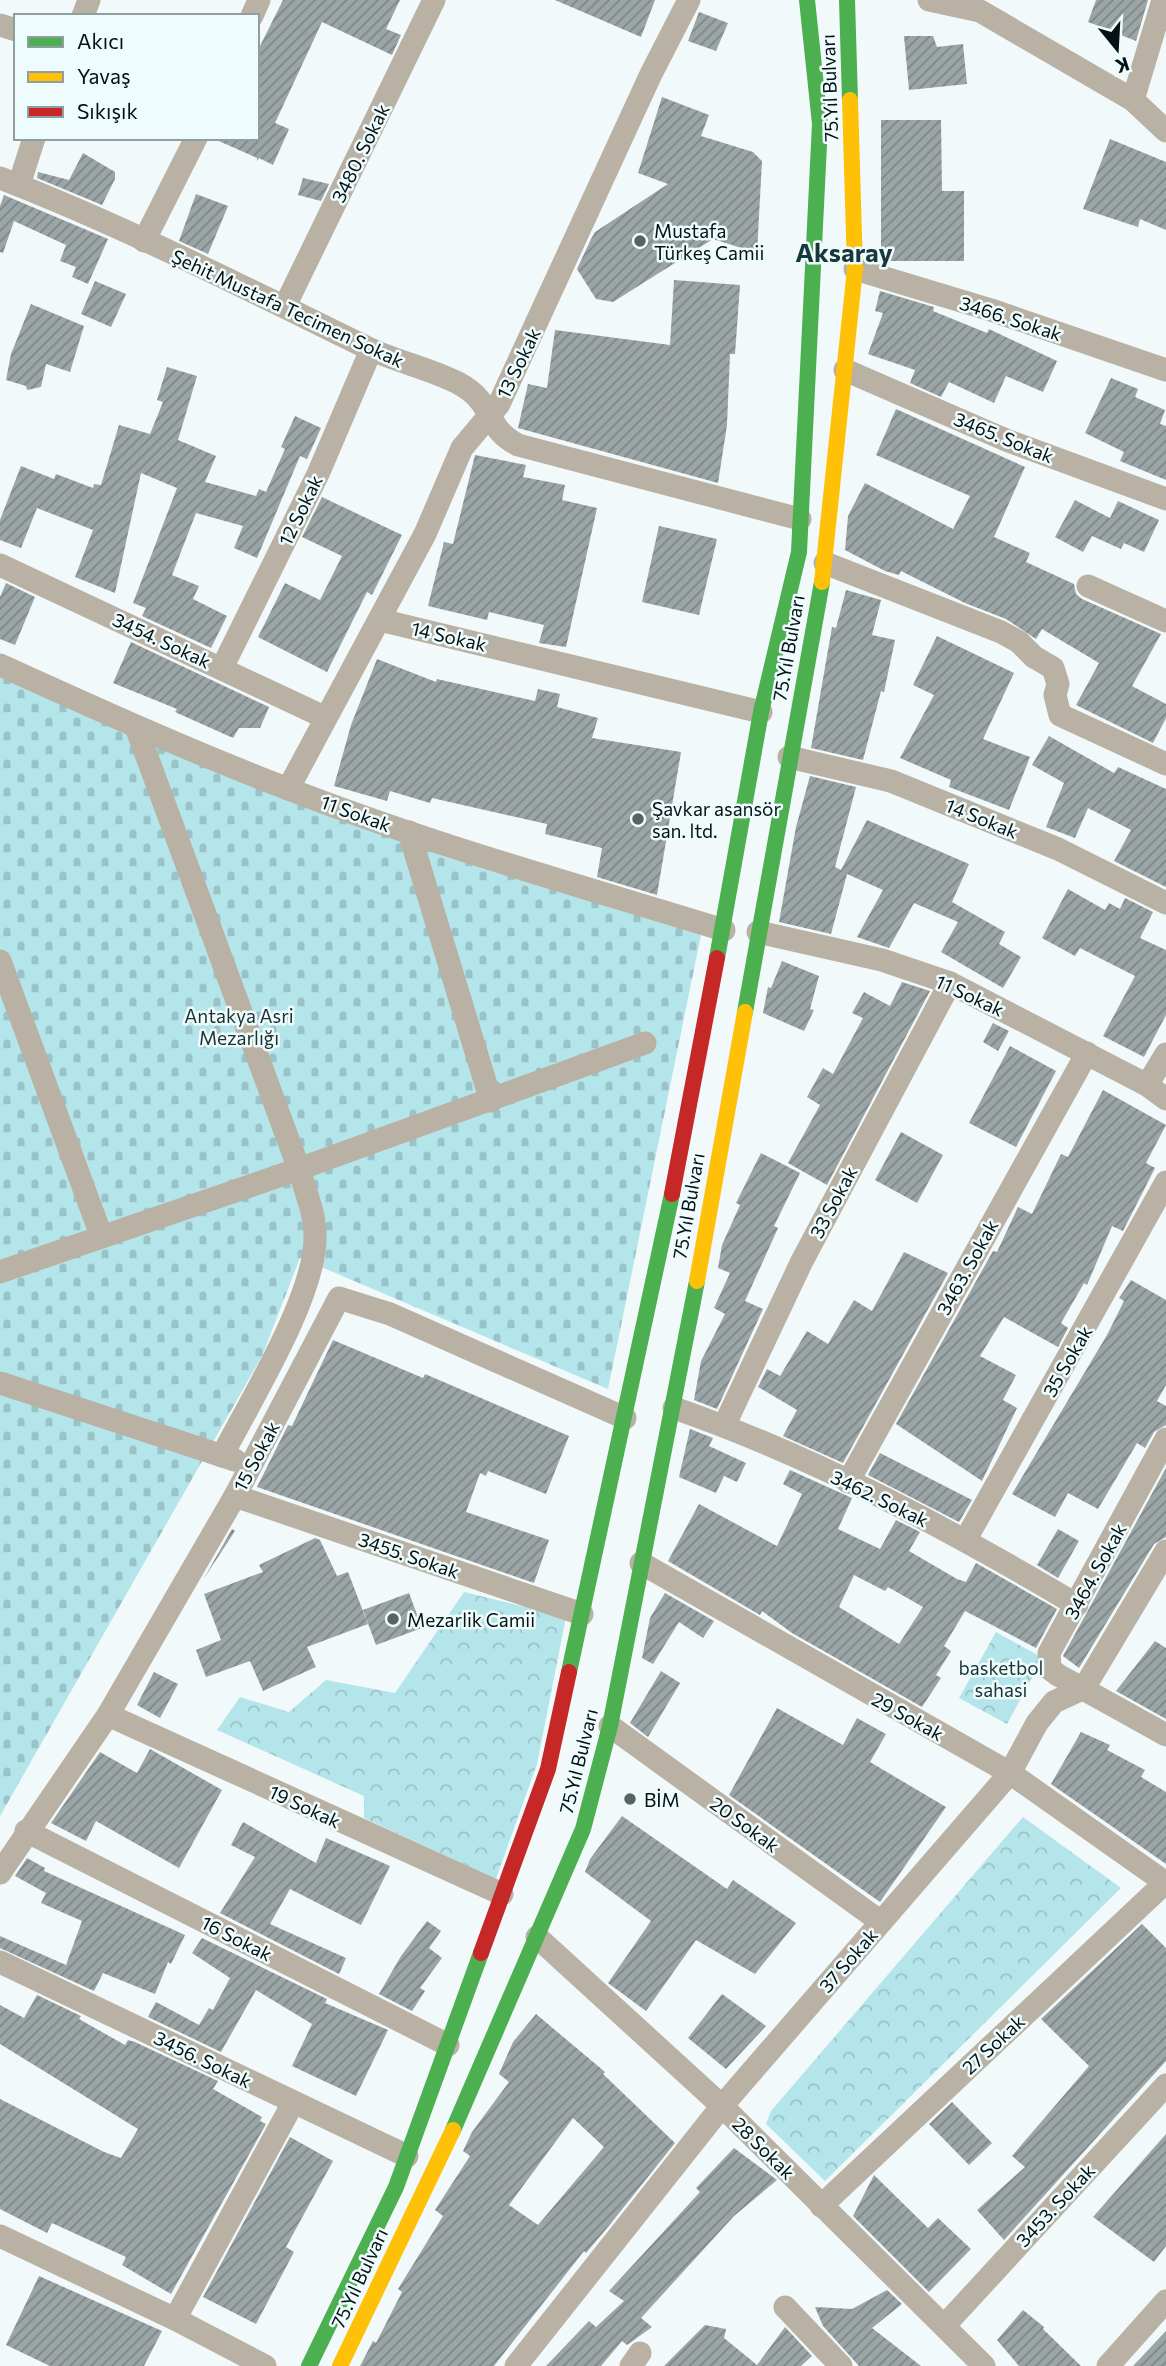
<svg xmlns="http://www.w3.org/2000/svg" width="1166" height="2366" viewBox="0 0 1166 2366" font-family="Commissioner,sans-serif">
<defs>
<pattern id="cemetery-stones" width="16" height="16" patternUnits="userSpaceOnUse" patternTransform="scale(1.75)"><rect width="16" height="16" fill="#b4e5ea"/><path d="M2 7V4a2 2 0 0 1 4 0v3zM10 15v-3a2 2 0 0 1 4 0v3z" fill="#99c3c8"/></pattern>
<pattern id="park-crowns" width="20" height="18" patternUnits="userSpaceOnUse" patternTransform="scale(1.75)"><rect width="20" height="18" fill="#b4e5ea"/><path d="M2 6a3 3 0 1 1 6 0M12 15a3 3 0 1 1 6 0" fill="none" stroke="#99c3c8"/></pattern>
<pattern id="building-hatch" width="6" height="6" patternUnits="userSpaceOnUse" patternTransform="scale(1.75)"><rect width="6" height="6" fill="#9ca5a6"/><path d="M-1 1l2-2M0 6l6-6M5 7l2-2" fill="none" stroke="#7d8586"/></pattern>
</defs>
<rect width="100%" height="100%" fill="#f2f9fa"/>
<!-- cemetery -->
<polygon fill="url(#cemetery-stones)" points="0,665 89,705 701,935 608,1389 300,1258 262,1356 0,1816"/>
<!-- park -->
<g fill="url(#park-crowns)">
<polygon points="464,1592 566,1617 537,1764 496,1879 364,1818 364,1796 217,1730 240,1697 289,1712 326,1680 395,1693"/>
<polygon points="996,1632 1043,1658 1007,1724 959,1698"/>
<polygon points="1023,1817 1121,1888 825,2181 766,2124 771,2111"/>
</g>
<!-- building -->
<g fill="url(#building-hatch)" fill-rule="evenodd">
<polygon points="283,0 400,0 386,29 401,35 392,55 322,22 275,123 289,129 273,165 259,158 257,161 257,158 212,138 257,138 257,52"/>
<polygon points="555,0 655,0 641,37"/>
<polygon points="1096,0 1148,0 1136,41 1088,22"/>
<polygon points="699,12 728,23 716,51 688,41"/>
<polygon points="904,36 933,36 937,47 963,44 967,84 909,90"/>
<polygon points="662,97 709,115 701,136 753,152 762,161 757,253 713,239 613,302 596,299 577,269 591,239 595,232 668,184 638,173"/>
<polygon points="881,120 941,120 942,191 964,191 964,261 881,261"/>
<polygon points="1110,139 1166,162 1166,230 1140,219 1138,227 1083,209"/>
<polygon points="83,153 115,172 115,179 102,205 37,178 38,172 69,180"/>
<polygon points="303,178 329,184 321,201 298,195"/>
<polygon points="196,194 228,206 208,254 179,241"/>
<polygon points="4,195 108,239 88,284 72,277 76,267 60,261 66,245 14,221 3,253 0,252 0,206"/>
<polygon points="674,280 740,285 735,354 730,354 727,425 718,483 518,428 528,384 547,388 555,330 670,345"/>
<polygon points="95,281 126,294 111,327 81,314"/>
<polygon points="880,291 934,307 933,311 987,333 989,329 1057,361 1043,392 1006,376 994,403 949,382 941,397 910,383 915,370 868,354 883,313 875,311"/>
<polygon points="31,304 84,326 70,372 46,364 41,387 27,390 26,386 6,380 11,354"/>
<polygon points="167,367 197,376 178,440 216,456 205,482 256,496 259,489 266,492 285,449 281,447 295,416 321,428 307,459 300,456 257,558 234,548 243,526 196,513 172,575 199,586 193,599 227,616 211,648 142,616 146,608 133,603 177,488 141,473 115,593 75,577 93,530 37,508 21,548 0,540 0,520 21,466 54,479 56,474 93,488 94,484 101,485 119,425 150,434 163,402 157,400"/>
<polygon points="1111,378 1138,389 1135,397 1165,410 1160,424 1166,426 1166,480 1120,461 1124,452 1085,433"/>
<polygon points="896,409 1025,467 994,537 1030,553 1026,562 1074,584 1076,594 1082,599 1161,634 1132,686 1166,704 1166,718 1153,743 1076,705 1099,663 1042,629 1036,639 1006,619 965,603 901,571 899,575 885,571 845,550 848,516 865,483 953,529 970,496 876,455"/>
<polygon points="475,455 526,465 523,477 565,485 562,500 597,508 566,647 539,643 544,625 489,612 487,620 428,606 444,542 453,544"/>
<polygon points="322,497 402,535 372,595 367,592 327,672 258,637 285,583 320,600 342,556 302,537"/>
<polygon points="1075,500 1110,518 1118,501 1159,520 1144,552 1124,543 1121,549 1092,536 1083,552 1055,537"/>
<polygon points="659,526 717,539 699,615 642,602"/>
<polygon points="6,583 35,597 15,645 0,639 0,597"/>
<polygon points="846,590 881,600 872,635 895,640 884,692 881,691 863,760 811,748 832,627 836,628"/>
<polygon points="937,636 1014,673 983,739 1030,757 1009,810 949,787 951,780 900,758 934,695 913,685"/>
<polygon points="131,642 269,707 260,728 239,728 233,738 175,712 177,709 113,683"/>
<polygon points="377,659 436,682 437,679 535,701 538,689 560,694 557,707 598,718 592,738 681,752 657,895 597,877 602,848 545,834 547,824 432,798 430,803 390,791 387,801 334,786 351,725"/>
<polygon points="1049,736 1114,773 1118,767 1166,789 1166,887 1114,861 1131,830 1088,808 1075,838 1046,827 1064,783 1032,765"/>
<polygon points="810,776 856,787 835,867 841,870 867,820 969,864 952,902 1005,932 999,944 1021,957 1003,988 941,952 958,922 914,903 889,948 857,937 883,890 847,874 831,934 779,922 796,827"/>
<polygon points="1068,889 1105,910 1109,903 1120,909 1125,898 1153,912 1140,938 1166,950 1166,1015 1144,1057 1103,1036 1135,976 1080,948 1075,956 1042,938"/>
<polygon points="782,961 819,976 810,1009 814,1010 804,1031 763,1013 768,987 771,988"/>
<polygon points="902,982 930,991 827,1185 788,1163 820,1105 807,1097 823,1068 833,1074 863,1018 852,1013 864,992 890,1006"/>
<polygon points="993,1023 1009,1031 998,1051 983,1042"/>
<polygon points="1010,1046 1056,1071 1016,1147 969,1123"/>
<polygon points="1103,1090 1166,1125 1146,1163 1155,1168 1123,1231 1112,1226 1087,1285 1084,1283 1061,1323 1068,1328 1058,1347 1004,1317 980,1356 1016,1375 1003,1400 1017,1408 982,1481 896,1424 993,1251 997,1252 1018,1207 1032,1214 1061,1154 1068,1157"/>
<polygon points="901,1132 943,1155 917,1203 875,1180"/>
<polygon points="761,1153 800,1173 774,1226 778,1228 745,1301 763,1309 717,1409 694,1400 701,1361 725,1314 714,1308 730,1273 718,1268 722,1245 740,1205 736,1203"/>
<polygon points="904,1252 948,1273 843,1463 783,1436 797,1410 758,1387 767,1369 780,1376 807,1331 828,1344 854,1300 872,1311"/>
<polygon points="1131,1280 1166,1300 1166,1385 1157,1401 1166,1406 1166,1425 1154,1432 1145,1448 1137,1443 1098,1509 1068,1493 1055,1517 1012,1494 1107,1335 1124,1301 1119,1298"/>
<polygon points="333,1340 423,1378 425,1374 569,1436 546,1494 488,1471 486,1476 480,1473 466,1512 549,1540 534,1583 257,1487 288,1425 292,1426"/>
<polygon points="690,1429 713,1438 709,1446 746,1463 737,1482 724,1476 716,1493 679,1477"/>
<polygon points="880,1453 972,1500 959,1522 868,1475"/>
<polygon points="1166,1468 1166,1537 1154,1544 1079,1668 1063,1656"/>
<path d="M790,1470L852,1498L838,1529L880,1549L896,1520L920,1532L909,1551L957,1579L966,1582L976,1563L1057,1609L1036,1648L965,1611L944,1646L951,1651L936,1675L941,1678L922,1707L792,1633L762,1611L760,1615L668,1561L699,1504L777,1546L802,1494L783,1484ZM854,1575L885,1591L888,1587L923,1607L899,1644L839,1607Z"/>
<polygon points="232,1529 235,1531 203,1580"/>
<polygon points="1058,1529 1079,1541 1058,1578 1037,1565"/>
<polygon points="315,1538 320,1540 337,1576 348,1572 368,1624 307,1647 316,1667 263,1691 250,1661 206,1677 196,1650 221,1640 204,1594 263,1572 259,1565"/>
<polygon points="409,1593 422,1628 376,1645 363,1610"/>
<polygon points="665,1593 714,1621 703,1638 679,1622 653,1664 642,1658 650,1618"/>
<polygon points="1155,1641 1166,1648 1166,1719 1116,1691"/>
<polygon points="661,1671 680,1683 648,1737 630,1723"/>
<polygon points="154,1672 178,1684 160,1718 137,1705"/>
<polygon points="777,1708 843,1745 857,1718 886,1734 870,1762 946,1807 880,1902 729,1795"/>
<polygon points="1081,1732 1110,1745 1107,1750 1145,1770 1141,1777 1166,1792 1166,1864 1051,1784"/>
<polygon points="150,1749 222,1790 179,1868 96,1821 86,1841 51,1823 100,1752 137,1773"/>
<polygon points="622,1816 727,1889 733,1880 796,1923 755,1974 696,1940 646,2011 608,1983 651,1921 585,1872 590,1859"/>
<polygon points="243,1822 316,1863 326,1838 390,1866 361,1925 290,1889 270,1924 346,1958 339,1974 220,1913 255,1857 231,1845"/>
<polygon points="27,1858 45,1868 44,1871 185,1935 171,1964 168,1962 155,1994 103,1973 94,1991 0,1948 0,1936 66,1965 82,1921 41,1903 46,1893 15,1876"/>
<polygon points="427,1921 441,1931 429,1948 442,1958 420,1988 425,1991 412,2011 379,1994 401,1956"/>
<polygon points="1142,1924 1166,1948 1166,2061 1004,2240 977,2210 1025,2167 1012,2156 1089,2066 1041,2019"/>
<polygon points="202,1938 327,1999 325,2003 388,2030 356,2096 292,2066 312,2024 256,1990 221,2052 148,2017 156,2002 199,2025 209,2008 213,2010 230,1978 192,1953"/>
<polygon points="722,1994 766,2026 726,2069 688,2038"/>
<polygon points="37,1995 81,2016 79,2019 125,2045 128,2040 135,2042 218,2081 213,2089 262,2117 260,2121 266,2124 171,2294 122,2265 126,2257 52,2223 47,2233 0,2209 0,2099 104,2152 121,2158 138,2129 0,2044 0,2005 24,2018"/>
<path d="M536,2014L605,2072L603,2074L675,2143L608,2227L586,2253L584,2251L494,2366H360L373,2341L376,2343L402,2292L398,2289L443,2216L435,2210L470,2156L463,2151L472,2132L509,2082L499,2074L513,2042ZM573,2118L604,2147L538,2225L509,2205Z"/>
<polygon points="952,2102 992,2143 969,2165 929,2124"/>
<polygon points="1166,2134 1166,2246 1154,2262 1093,2217"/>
<polygon points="290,2137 333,2161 286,2247 294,2252 256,2324 203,2297"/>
<polygon points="734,2148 777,2180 734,2216 641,2318 652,2327 627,2345 622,2341 601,2366 546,2366 589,2321 596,2327 624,2301 609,2291 700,2192 696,2188"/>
<polygon points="874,2175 928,2228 938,2218 971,2249 929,2292 853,2216"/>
<polygon points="39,2276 162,2331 144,2366 50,2366 6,2345"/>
<polygon points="887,2290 902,2304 872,2328 921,2366 859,2366 823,2326 815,2307 852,2309"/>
<polygon points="1023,2310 1044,2327 1043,2329 1081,2366 1019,2366 997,2340"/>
<polygon points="705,2325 726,2329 724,2338 757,2365 785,2327 812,2356 801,2366 664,2366"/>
<polygon points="1166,2331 1166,2366 1133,2366"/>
</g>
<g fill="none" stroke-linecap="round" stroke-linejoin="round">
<!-- street -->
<g stroke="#b9b1a3" stroke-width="23">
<polyline points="929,0 980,11 1133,100 1166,131"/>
<polyline points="83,16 89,0"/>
<polyline points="252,16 259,0"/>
<polyline points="0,25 16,30"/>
<polyline points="1133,100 1163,0"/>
<path d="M0,178C126,227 247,289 368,348C397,362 429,368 458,383C496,403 483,427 518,445L800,519"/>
<polyline points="19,185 34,138"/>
<polyline points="144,241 196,138"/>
<polyline points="855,269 991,310 1166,370"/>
<polyline points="285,306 434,0"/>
<polyline points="845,370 1006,440 1166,499"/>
<polyline points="825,563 1001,632 1019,642 1034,657 1053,668 1058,684 1055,695 1060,715 1166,764"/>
<polyline points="0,565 324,717"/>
<polyline points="1088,586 1166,621"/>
<polyline points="380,620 761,712"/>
<path d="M0,665C95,708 189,751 286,788C429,844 578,885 724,930"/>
<polyline points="222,668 318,474 371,350"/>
<path d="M136,727L299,1169C305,1191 316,1215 315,1238C315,1297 250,1401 222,1456"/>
<polyline points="789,757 891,781 1058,849 1166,903"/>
<polyline points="288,789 425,534 462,448 499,404 651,74 689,0"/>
<polyline points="409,832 491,1101"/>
<polyline points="758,932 882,960 950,983 1147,1085 1166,1099"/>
<polyline points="0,961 101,1235"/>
<polyline points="1147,1085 1166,1054"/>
<polyline points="0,1272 299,1169 645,1043"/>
<polyline points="0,1383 235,1460"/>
<path d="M674,1408C815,1457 949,1529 1077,1605"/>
<polyline points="724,1426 802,1261 950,983"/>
<polyline points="1166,1439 1049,1653 1050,1669 1058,1675 1166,1735"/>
<polyline points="848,1482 1087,1053"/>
<polyline points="235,1496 582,1614"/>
<polyline points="966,1539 1166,1182"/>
<polyline points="641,1563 1010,1773 1166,1883"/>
<polyline points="108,1715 502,1894"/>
<polyline points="610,1726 881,1922"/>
<polyline points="26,1831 448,2045"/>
<polyline points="0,1873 108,1715 235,1496 339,1298 390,1314 625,1418"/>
<polyline points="537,1937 722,2106 984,2366"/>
<polyline points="0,1962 407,2156"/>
<polyline points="821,2206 1165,1883"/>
<polyline points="0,2236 175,2319 265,2366"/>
<polyline points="785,2307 841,2366"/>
<polyline points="175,2319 293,2103"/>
<polyline points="945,2325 1166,2085"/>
<polyline points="516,2366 722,2106 1010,1773 1037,1723 1054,1702 1084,1688 1166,1551"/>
<polyline points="631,2366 640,2353"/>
<polyline points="1108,2366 1166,2301"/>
</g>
<!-- fast -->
<g stroke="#4caf50" stroke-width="16">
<polyline points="847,0 850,100"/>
<polyline points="717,958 761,712 799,552 820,124 807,0"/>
<polyline points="745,1012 822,582"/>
<polyline points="569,1672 672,1194"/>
<polyline points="453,2130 583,1829 610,1726 697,1281"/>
<polyline points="309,2366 396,2187 481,1953"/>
</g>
<!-- slow -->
<g stroke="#ffc107" stroke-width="16">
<polyline points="822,582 855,269 850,100"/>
<polyline points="697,1281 745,1012"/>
<polyline points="340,2366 453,2130"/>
</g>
<!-- jam -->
<g stroke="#c62828" stroke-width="16">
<polyline points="672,1194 717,958"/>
<polyline points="481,1953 548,1769 569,1672"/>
</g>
</g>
<!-- markers -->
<g fill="#586263" stroke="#eefcfd" stroke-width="2.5">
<circle cx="640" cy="241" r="7"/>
<circle cx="638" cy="819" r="7"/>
<circle cx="393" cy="1619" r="7"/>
<circle cx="630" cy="1799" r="7"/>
</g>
<g text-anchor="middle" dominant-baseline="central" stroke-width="5" stroke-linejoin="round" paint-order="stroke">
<!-- street labels -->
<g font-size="19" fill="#051112" stroke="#eefcfd">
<text transform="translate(829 88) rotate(-92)">75.Yıl Bulvarı</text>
<text transform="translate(360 153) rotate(-64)">3480. Sokak</text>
<text transform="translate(288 308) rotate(25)">Şehit Mustafa Tecimen Sokak</text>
<text transform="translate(1011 318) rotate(18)">3466. Sokak</text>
<text transform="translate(518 363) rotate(-64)">13 Sokak</text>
<text transform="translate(1004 437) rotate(22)">3465. Sokak</text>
<text transform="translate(300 510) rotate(-64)">12 Sokak</text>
<text transform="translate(449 636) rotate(13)">14 Sokak</text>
<text transform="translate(162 640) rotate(25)">3454. Sokak</text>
<text transform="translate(788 648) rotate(-80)">75.Yıl Bulvarı</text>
<text transform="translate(356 813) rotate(20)">11 Sokak</text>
<text transform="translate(982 818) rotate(22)">14 Sokak</text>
<text transform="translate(970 995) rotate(25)">11 Sokak</text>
<text transform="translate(833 1202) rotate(-62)">33 Sokak</text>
<text transform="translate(688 1206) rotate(-80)">75.Yıl Bulvarı</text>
<text transform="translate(967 1267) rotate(-61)">3463. Sokak</text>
<text transform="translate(1067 1361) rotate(-60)">35 Sokak</text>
<text transform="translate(256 1456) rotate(-62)">15 Sokak</text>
<text transform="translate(880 1498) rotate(26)">3462. Sokak</text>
<text transform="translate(409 1555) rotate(19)">3455. Sokak</text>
<text transform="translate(1095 1571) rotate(-61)">3464. Sokak</text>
<text transform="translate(908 1716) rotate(29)">29 Sokak</text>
<text transform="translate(578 1761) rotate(-76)">75.Yıl Bulvarı</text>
<text transform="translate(305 1806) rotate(25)">19 Sokak</text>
<text transform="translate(745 1824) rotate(36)">20 Sokak</text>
<text transform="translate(237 1938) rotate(27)">16 Sokak</text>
<text transform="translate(848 1960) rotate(-49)">37 Sokak</text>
<text transform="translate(993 2044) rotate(-43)">27 Sokak</text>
<text transform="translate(203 2059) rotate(26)">3456. Sokak</text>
<text transform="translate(764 2148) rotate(45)">28 Sokak</text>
<text transform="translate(1055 2205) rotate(-47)">3453. Sokak</text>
<text transform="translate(359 2278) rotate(-65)">75.Yıl Bulvarı</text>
</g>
<!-- poi labels -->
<g font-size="19" fill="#051112" stroke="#eefcfd" text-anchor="start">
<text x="654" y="230">Mustafa<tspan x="654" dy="22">Türkeş Camii</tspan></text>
<text x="652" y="808">Şavkar asansör<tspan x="652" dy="22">san. ltd.</tspan></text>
<text x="407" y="1619">Mezarlik Camii</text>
<text x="644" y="1799">BİM</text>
</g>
<!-- park labels -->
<g font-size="19" fill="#1d3133" stroke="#eefcfd">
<text x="239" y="1015">Antakya Asri<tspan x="239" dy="22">Mezarlığı</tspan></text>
<text x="1001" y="1667">basketbol<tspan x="1001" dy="22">sahasi</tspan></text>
</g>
<!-- district labels -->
<g font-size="26" font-weight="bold" fill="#19383b" stroke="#eefcfd">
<text x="844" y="251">Aksaray</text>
</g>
</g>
<!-- legend -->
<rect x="14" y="14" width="245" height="126" fill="#eefcfd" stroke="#919e9f" stroke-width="2"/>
<rect x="28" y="37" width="35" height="10" fill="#4caf50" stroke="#919e9f" stroke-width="2"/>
<text x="77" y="49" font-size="21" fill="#051112">Akıcı</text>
<rect x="28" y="72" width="35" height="10" fill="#ffc107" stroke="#919e9f" stroke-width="2"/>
<text x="77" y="84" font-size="21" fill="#051112">Yavaş</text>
<rect x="28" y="107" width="35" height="10" fill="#c62828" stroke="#919e9f" stroke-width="2"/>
<text x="77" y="119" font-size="21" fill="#051112">Sıkışık</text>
<!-- north arrow -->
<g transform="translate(1117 49) rotate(162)" stroke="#eefcfd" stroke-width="5" paint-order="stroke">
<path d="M0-5L12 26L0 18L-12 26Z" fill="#051112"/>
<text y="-10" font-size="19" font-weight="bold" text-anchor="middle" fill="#051112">K</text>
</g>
</svg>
